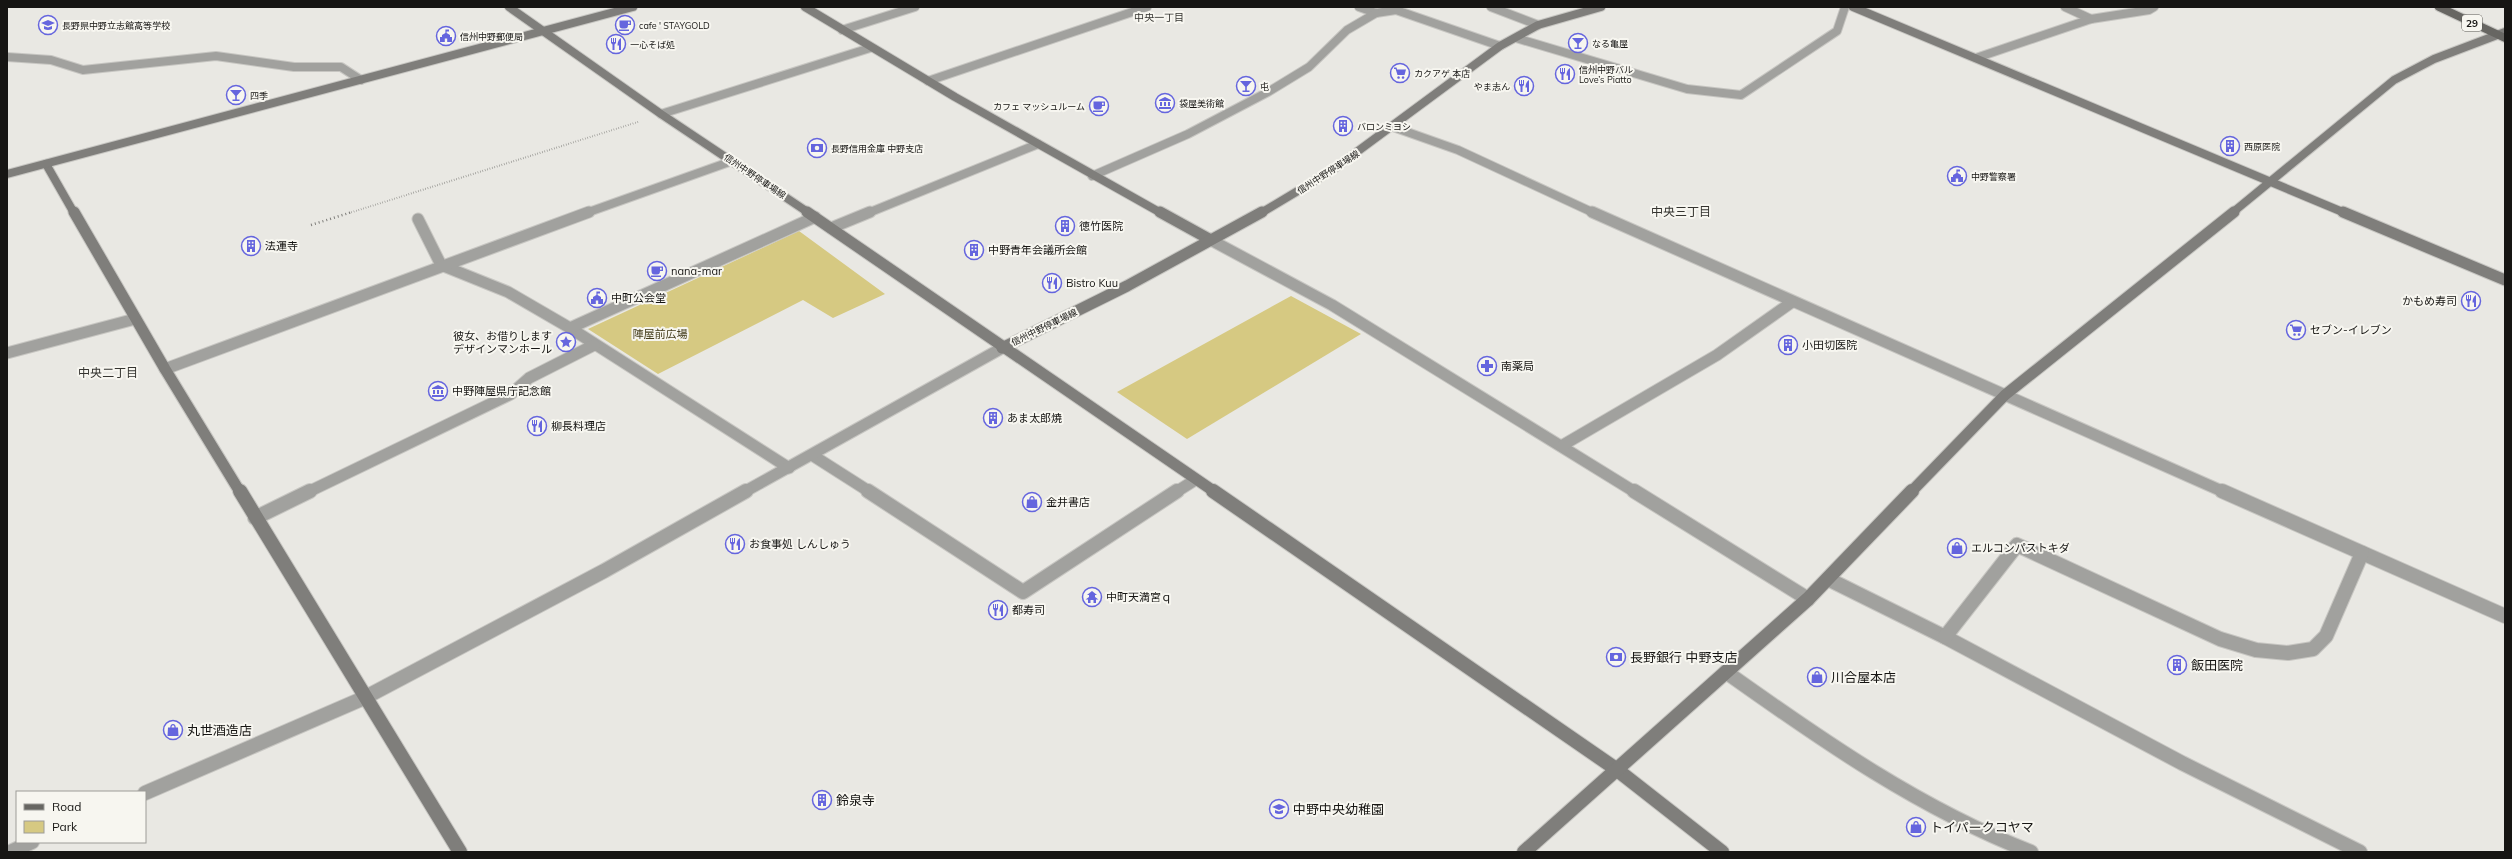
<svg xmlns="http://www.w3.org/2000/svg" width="2512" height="859" viewBox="0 0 2512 859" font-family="Mulish,'Noto Sans JP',sans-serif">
<rect width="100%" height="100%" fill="#e9e8e3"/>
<!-- green -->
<g fill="#d6c982">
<polygon points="799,231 885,294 833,318 803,300 658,374 588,329"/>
<polygon points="1291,296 1361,334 1187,439 1117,392"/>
</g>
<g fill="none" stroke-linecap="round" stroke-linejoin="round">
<defs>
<polyline id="lane-far1" points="7,57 51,60 83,70 216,56 294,67 341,67 361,80"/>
<path id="lane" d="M1726,672C1823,741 1919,808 2031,852"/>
<g id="street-far2">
<polyline points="1359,7 1376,13 1396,10 1500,46"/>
<polyline points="1491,7 1538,25"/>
<polyline points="2065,7 2091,19"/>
<polyline points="842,30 915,7"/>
<polyline points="1516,38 1687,89 1741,95 1837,31 1845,7"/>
<polyline points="1976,58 2091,19 2149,10 2154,7"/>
<polyline points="928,81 1147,7"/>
<polyline points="661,114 870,48"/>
<polyline points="1393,127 1458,150 1594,213"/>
<polyline points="1092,176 1188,134 1268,92 1309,67 1347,30 1376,13"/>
<polyline points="586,213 732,161"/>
<polyline points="868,213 1038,144"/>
</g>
<g id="street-far1">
<polyline points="1592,212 2224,492"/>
<polyline points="418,219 441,265 508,292 570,328 789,468"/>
<polyline points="831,228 870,212"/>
<polyline points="1209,239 1332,305 1635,492"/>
<polyline points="570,328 815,217"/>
<polyline points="7,353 135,319"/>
<polyline points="165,369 589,212"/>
<polyline points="1563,445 1717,355 1792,302"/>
<polyline points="812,455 870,492"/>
<polyline points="308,492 511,394 529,378 594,345"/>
<polyline points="744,492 1002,348"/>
<polyline points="1176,492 1195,480"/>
</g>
<g id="street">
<polyline points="868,491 1023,592 1177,491"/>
<polyline points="1634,491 1808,599"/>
<polyline points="2222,491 2505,616"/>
<polyline points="255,518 310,491"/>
<polyline points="1828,579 1945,637 2182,763 2360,852"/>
<polyline points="1945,637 2017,545 2220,639 2256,650 2288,653 2313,649 2326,636 2362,553"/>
<polyline points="145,793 364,698 604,571 746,491"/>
<polyline points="10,852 32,842"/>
</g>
<g id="secondary-far2">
<polyline points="509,7 661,114 809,213"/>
<polyline points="805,7 955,97 1161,213"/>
<polyline points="1853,7 2345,213"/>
<polyline points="46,164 74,213"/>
<polyline points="7,174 633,7"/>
<polyline points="1261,213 1331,171 1500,46 1538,25 1601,7"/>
<polyline points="2232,213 2394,80 2434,59 2505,32"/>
</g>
<g id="secondary-far1">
<polyline points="74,212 165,369 240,492"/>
<polyline points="807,212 1215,492"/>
<polyline points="1160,212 1209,239"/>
<polyline points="2343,212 2505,280"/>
<polyline points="1002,348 1127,286 1262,212"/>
<polyline points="1911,492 2005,395 2234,212"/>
</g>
<g id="secondary">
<polyline points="240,491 460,852"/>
<polyline points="1213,491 1616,769 1722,852"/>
<polyline points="1524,852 1808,599 1912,491"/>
</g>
<polyline id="primary" points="2439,7 2505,38"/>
</defs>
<!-- lane-far1 casing -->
<use href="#lane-far1" stroke="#c7c6c2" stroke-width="10"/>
<!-- lane casing -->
<use href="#lane" stroke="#c7c6c2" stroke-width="16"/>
<!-- street-far2 casing -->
<use href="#street-far2" stroke="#c7c6c2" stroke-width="10"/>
<!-- street-far1 casing -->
<use href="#street-far1" stroke="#c7c6c2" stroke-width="13"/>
<!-- street casing -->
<use href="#street" stroke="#c7c6c2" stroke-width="16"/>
<!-- secondary-far2 casing -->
<use href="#secondary-far2" stroke="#c7c6c2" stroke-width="10"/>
<!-- secondary-far1 casing -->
<use href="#secondary-far1" stroke="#c7c6c2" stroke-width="13"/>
<!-- secondary casing -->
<use href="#secondary" stroke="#c7c6c2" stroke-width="16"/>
<!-- primary casing -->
<use href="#primary" stroke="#c7c6c2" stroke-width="10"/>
<!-- path-far1 -->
<polyline stroke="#7d7c79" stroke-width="2" stroke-dasharray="0.5 2" stroke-linecap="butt" points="349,213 638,122"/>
<!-- path -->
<polyline stroke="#7d7c79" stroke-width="2.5" stroke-dasharray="1 3" stroke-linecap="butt" points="311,225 352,212"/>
<!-- lane-far1 -->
<use href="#lane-far1" stroke="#a1a19e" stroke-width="8"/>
<!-- lane -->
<use href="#lane" stroke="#a1a19e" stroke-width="14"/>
<!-- street-far2 -->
<use href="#street-far2" stroke="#a1a19e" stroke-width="8"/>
<!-- street-far1 -->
<use href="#street-far1" stroke="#a1a19e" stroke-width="11"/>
<!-- street -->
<use href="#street" stroke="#a1a19e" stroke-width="14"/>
<!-- secondary-far2 -->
<use href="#secondary-far2" stroke="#7f7e7b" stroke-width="8"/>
<!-- secondary-far1 -->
<use href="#secondary-far1" stroke="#7f7e7b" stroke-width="11"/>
<!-- secondary -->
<use href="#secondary" stroke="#7f7e7b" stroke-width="14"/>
<!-- primary -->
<use href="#primary" stroke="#676662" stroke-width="8"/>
</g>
<!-- icons -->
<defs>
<symbol id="school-ring" viewBox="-11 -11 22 22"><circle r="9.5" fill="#f7f6f0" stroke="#6565de" stroke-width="1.5"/><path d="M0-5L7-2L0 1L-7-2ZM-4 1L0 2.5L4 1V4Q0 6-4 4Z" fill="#6565de"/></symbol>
<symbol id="cafe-ring" viewBox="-11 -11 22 22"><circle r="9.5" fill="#f7f6f0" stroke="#6565de" stroke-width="1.5"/><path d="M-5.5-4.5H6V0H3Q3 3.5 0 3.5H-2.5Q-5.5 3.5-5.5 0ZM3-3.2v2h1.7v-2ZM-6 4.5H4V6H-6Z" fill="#6565de"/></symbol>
<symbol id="civic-ring" viewBox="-11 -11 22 22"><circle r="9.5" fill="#f7f6f0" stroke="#6565de" stroke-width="1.5"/><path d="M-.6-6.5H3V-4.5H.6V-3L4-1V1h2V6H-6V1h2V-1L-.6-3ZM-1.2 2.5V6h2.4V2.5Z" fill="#6565de"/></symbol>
<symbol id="bar-ring" viewBox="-11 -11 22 22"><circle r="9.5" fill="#f7f6f0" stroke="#6565de" stroke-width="1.5"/><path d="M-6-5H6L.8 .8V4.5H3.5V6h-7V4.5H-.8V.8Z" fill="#6565de"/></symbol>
<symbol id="restaurant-ring" viewBox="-11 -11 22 22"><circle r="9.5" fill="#f7f6f0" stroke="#6565de" stroke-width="1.5"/><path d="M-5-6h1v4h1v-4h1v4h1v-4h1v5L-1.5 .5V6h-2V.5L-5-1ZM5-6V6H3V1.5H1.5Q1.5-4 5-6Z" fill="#6565de"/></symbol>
<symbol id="supermarket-ring" viewBox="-11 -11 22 22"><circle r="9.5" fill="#f7f6f0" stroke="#6565de" stroke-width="1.5"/><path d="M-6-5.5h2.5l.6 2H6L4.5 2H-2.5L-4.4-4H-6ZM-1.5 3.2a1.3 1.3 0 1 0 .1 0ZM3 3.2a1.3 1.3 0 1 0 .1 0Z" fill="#6565de"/></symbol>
<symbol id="museum-ring" viewBox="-11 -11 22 22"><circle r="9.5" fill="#f7f6f0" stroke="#6565de" stroke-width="1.5"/><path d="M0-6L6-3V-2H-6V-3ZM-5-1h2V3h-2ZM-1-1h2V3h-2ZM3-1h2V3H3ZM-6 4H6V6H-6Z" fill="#6565de"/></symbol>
<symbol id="building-ring" viewBox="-11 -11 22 22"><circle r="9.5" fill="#f7f6f0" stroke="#6565de" stroke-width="1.5"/><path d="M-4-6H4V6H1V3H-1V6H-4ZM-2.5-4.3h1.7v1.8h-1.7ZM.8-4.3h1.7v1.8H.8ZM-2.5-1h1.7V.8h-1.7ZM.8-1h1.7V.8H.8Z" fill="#6565de"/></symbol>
<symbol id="bank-ring" viewBox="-11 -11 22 22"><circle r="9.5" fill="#f7f6f0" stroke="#6565de" stroke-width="1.5"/><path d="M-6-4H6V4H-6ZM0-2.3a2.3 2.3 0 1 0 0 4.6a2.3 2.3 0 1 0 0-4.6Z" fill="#6565de"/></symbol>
<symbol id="sight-ring" viewBox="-11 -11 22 22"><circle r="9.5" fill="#f7f6f0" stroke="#6565de" stroke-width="1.5"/><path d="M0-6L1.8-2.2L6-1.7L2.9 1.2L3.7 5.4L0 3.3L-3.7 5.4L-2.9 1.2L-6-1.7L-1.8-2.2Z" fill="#6565de"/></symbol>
<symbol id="pharmacy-ring" viewBox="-11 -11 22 22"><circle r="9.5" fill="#f7f6f0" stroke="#6565de" stroke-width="1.5"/><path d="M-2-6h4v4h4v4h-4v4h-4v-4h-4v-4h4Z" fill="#6565de"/></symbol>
<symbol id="shop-ring" viewBox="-11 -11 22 22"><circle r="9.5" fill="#f7f6f0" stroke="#6565de" stroke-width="1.5"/><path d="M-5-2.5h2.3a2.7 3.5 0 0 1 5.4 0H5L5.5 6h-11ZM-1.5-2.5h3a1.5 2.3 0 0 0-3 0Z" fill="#6565de"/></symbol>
<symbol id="temple-ring" viewBox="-11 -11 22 22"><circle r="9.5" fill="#f7f6f0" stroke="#6565de" stroke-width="1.5"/><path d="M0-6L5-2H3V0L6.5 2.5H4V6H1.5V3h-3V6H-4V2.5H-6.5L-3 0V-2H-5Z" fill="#6565de"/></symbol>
</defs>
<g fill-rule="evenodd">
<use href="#school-ring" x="37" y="14" width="22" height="22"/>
<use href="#cafe-ring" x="614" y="14" width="22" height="22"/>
<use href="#civic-ring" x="435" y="25" width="22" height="22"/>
<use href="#bar-ring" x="1567" y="32" width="22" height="22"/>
<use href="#restaurant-ring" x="605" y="33" width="22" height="22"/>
<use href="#supermarket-ring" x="1389" y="62" width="22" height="22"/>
<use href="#restaurant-ring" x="1554" y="63" width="22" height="22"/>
<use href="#bar-ring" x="1235" y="75" width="22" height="22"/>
<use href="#restaurant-ring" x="1513" y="75" width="22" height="22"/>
<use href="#bar-ring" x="225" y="84" width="22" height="22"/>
<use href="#museum-ring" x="1154" y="92" width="22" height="22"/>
<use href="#cafe-ring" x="1088" y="95" width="22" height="22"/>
<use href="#building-ring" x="1332" y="115" width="22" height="22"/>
<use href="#building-ring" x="2219" y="135" width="22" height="22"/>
<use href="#bank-ring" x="806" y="137" width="22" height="22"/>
<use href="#civic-ring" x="1946" y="165" width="22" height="22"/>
<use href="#building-ring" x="1054" y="215" width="22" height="22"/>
<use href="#building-ring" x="240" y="235" width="22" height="22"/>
<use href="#building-ring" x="963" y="239" width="22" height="22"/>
<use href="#cafe-ring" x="646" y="260" width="22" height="22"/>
<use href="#restaurant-ring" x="1041" y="272" width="22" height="22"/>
<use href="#civic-ring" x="586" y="287" width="22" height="22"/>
<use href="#restaurant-ring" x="2460" y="290" width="22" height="22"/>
<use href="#supermarket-ring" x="2285" y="319" width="22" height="22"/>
<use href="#sight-ring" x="555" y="331" width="22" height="22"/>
<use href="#building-ring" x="1777" y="334" width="22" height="22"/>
<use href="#pharmacy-ring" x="1476" y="355" width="22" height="22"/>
<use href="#museum-ring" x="427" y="380" width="22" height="22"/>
<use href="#building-ring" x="982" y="407" width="22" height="22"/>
<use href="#restaurant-ring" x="526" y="415" width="22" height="22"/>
<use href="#shop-ring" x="1021" y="491" width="22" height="22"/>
<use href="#restaurant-ring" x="724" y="533" width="22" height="22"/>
<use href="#shop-ring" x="1946" y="537" width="22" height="22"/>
<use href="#temple-ring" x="1081" y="586" width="22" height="22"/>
<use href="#restaurant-ring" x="987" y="599" width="22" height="22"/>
<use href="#bank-ring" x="1605" y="646" width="22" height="22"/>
<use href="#building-ring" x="2166" y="654" width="22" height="22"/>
<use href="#shop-ring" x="1806" y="666" width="22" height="22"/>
<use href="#shop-ring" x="162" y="719" width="22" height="22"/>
<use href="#building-ring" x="811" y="789" width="22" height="22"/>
<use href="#school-ring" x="1268" y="798" width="22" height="22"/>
<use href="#shop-ring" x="1905" y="816" width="22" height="22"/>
</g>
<g text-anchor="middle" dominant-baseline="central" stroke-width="4" stroke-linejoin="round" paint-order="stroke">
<!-- far-poi labels -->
<g font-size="9" fill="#161513" stroke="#f7f6f0" text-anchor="start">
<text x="62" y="25">長野県中野立志館高等学校</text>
<text x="639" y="25">cafe ' STAYGOLD</text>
<text x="460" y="36">信州中野郵便局</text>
<text x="1592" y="43">なる亀屋</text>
<text x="630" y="44">一心そば処</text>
<text x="1579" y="69">信州中野バル<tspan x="1579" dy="10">Love’s Piatto</tspan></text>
<text x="1414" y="73">カクアゲ 本店</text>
<text x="1260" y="86">屯</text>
<text x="1510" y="86" text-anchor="end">やま志ん</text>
<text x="250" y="95">四季</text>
<text x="1179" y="103">袋屋美術館</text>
<text x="1085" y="106" text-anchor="end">カフェ マッシュルーム</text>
<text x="1357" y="126">バロンミヨシ</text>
<text x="2244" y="146">西原医院</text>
<text x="831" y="148">長野信用金庫 中野支店</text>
<text x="1971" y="176">中野警察署</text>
</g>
<!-- far-street labels -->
<g font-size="9" fill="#161513" stroke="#f7f6f0">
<text transform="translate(1328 172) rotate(-33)">信州中野停車場線</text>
<text transform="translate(755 176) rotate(34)">信州中野停車場線</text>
<text transform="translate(1044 327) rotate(-26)">信州中野停車場線</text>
</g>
<!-- far-neighbourhood labels -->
<g font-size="10" fill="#353430" stroke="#f7f6f0">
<text x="1159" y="17">中央一丁目</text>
</g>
<!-- shield labels -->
<rect fill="#f7f6f0" stroke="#5a5855" stroke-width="1" x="2462" y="15" width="20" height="16" rx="3"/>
<g font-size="10" font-weight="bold" fill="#161513">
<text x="2472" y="23">29</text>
</g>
<!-- poi labels -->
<g font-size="11" fill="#161513" stroke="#f7f6f0" text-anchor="start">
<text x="1079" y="226">徳竹医院</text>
<text x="265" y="246">法運寺</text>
<text x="988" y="250">中野青年会議所会館</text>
<text x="671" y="271">nana-mar</text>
<text x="1066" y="283">Bistro Kuu</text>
<text x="611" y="298">中町公会堂</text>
<text x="2457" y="301" text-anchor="end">かもめ寿司</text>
<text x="2310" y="330">セブン-イレブン</text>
<text x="552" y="336" text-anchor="end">彼女、お借りします<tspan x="552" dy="13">デザインマンホール</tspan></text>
<text x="1802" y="345">小田切医院</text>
<text x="1501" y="366">南薬局</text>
<text x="452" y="391">中野陣屋県庁記念館</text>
<text x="1007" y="418">あま太郎焼</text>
<text x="551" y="426">柳長料理店</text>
<text x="1046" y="502">金井書店</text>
<text x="749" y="544">お食事処 しんしゅう</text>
<text x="1971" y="548">エルコンパストキダ</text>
<text x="1106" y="597">中町天満宮ｑ</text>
<text x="1012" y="610">都寿司</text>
</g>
<!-- park labels -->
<g font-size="11" fill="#433c1b" stroke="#f7f6f0">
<text x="660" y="334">陣屋前広場</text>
</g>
<!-- neighbourhood labels -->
<g font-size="12" fill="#353430" stroke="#f7f6f0">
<text x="1681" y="211">中央三丁目</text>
<text x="108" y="372">中央二丁目</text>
</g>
<!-- near-poi labels -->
<g font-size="13" fill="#161513" stroke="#f7f6f0" text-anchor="start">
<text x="1630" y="657">長野銀行 中野支店</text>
<text x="2191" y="665">飯田医院</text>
<text x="1831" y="677">川合屋本店</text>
<text x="187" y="730">丸世酒造店</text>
<text x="836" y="800">鈴泉寺</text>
<text x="1293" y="809">中野中央幼稚園</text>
<text x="1930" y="827">トイパークコヤマ</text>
</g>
</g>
<!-- border -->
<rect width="2512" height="859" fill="none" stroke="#161513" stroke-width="16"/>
<!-- legend -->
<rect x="16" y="791" width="130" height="52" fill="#f7f6f0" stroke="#9d9c98"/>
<rect x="24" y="804" width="20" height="6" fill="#676662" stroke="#9d9c98"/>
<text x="52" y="811" font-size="12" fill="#161513">Road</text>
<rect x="24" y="821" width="20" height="12" fill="#d6c982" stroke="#9d9c98"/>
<text x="52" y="831" font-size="12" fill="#161513">Park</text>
</svg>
